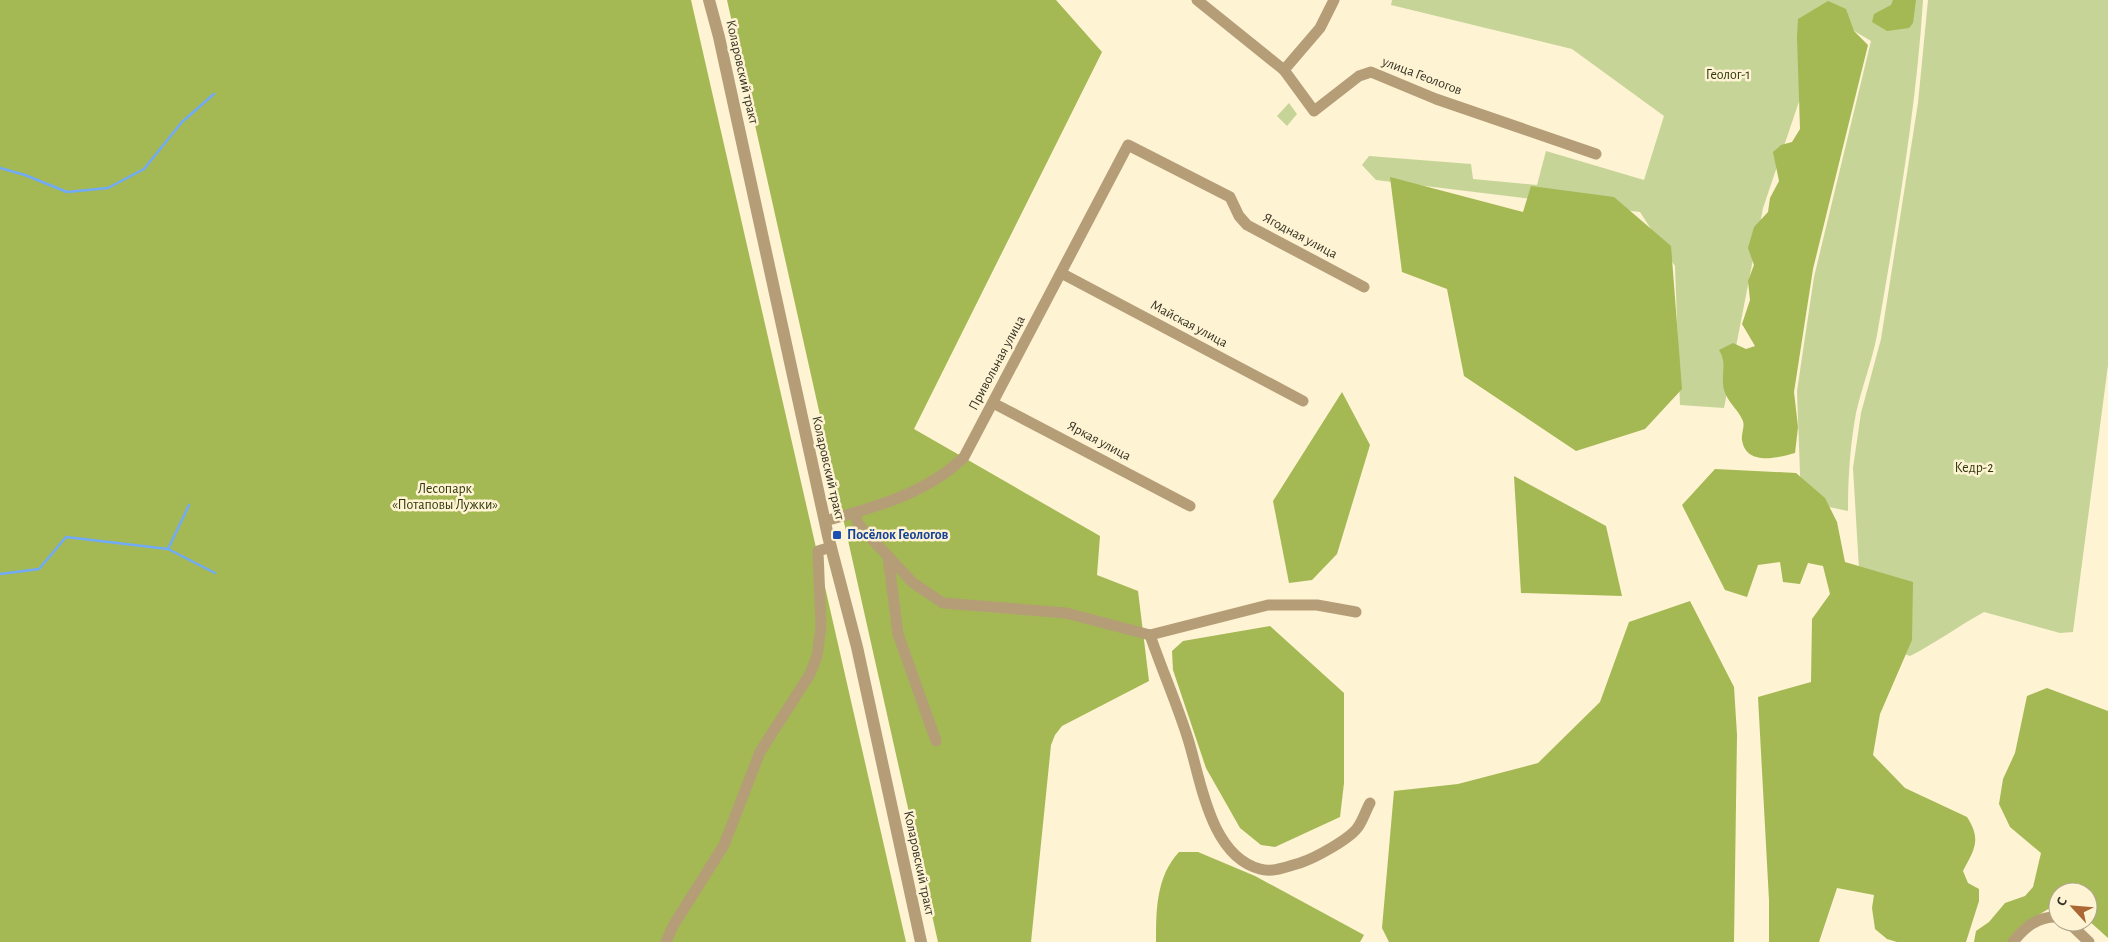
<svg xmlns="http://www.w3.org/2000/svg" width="2108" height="942" viewBox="0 0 2108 942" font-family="'Alegreya Sans',sans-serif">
<rect width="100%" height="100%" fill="#fef3d2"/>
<!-- green -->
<g fill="#c6d498">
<path d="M1392,0H1923C1916,112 1896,225 1877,335C1872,361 1862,387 1856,413C1850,446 1848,477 1848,511L1801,501L1797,391L1814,277L1871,41L1824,13L1811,66L1763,208L1724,408L1680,405L1675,266L1640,212L1376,180L1362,165L1369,156L1471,164L1473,179L1537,185L1546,151L1644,180L1664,116L1572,49L1391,5Z"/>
<path d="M1928,0H2108V365L2073,632L2060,633L1984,612C1958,626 1936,643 1910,656L1872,641L1862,620L1853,468L1861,413L1881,339L1918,103Z"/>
<polygon points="1289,103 1297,114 1287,126 1277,116"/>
</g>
<!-- forest -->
<g fill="#a4b854">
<polygon points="0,0 691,0 906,942 0,942"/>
<polygon points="727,0 1056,0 1102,52 914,429 1100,536 1097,575 1138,591 1149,681 1062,726 1055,735 1051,745 1031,942 938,942"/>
<polygon points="1893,0 1916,0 1913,23 1909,28 1887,31 1872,22 1874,14 1891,5"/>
<path d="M1828,1L1846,9L1854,31L1868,45L1813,269L1794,392L1798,427L1795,453C1777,458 1746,466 1742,440C1741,434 1745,427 1743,421C1739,411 1730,404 1726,395C1718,379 1729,366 1719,350L1733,343L1746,349L1755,346L1742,324L1750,300L1748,281L1754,265L1748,248L1754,227L1768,212L1770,198L1779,181L1773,152L1781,145L1792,142L1800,129L1797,37L1798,19Z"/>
<polygon points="1390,177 1523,212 1531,186 1614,197 1671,246 1682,389 1645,429 1576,451 1464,376 1447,289 1402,272"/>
<polygon points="1342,392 1370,445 1337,554 1312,580 1289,583 1273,501"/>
<path d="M1715,469L1796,473L1825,498L1837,522L1845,562L1913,582L1912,640L1880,714L1873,755L1905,788L1967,817C1982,840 1974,850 1963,871L1968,883L1979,889V901L1966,942H1897L1887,939L1875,929L1872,908L1874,895L1837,888L1819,942H1769V900L1758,697L1811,682L1812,619L1830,594L1823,566L1808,563L1800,584L1783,582L1780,562L1758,565L1747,597L1725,590L1682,505Z"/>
<polygon points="1514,476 1606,526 1622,596 1521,593"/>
<polygon points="1690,601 1734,687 1737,735 1734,942 1389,942 1382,928 1394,791 1458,784 1538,763 1600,702 1629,622"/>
<polygon points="1270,626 1344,693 1344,783 1340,817 1275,847 1261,845 1240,828 1206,768 1173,670 1172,651 1183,641"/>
<polygon points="2047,688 2108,711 2108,938 2088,920 2088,892 2058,892 2058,903 2032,919 2013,942 1974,942 1976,931 1989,922 2005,903 2025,896 2033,887 2041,853 2010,827 1999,804 2003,779 2015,753 2027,696"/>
<path d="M1179,852H1198L1255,876L1364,935L1360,942H1156C1156,910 1156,877 1179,852Z"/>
</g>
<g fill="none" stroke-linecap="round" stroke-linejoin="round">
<!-- stream -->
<g stroke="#71abf8" stroke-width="2.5">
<polyline points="0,168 25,175 67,192 108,188 144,169 182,122 214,94"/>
<polyline points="168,549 215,573"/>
<polyline points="0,574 39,569 66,537 168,549 189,505"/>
</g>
<!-- minor -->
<g stroke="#b59d78" stroke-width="11">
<polyline points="1197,0 1284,70 1314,111 1359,76 1371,72 1436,99 1596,154"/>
<polyline points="1284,70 1320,28 1334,0"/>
<polyline points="1061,273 1303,401"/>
<polyline points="993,403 1190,506"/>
<polyline points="855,513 858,524 913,583 943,603 1066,613 1150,635 1268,605 1317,605 1356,612"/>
<path d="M825,521C873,508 928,493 964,457L1128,145L1230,197L1239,216L1247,225L1364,287"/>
<polyline points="888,556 898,634 936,741"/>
<path d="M1150,635C1162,670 1177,704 1188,739C1201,780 1210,856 1260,869C1273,873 1288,866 1300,863C1315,858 1350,839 1358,827C1363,820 1366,810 1370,803"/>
<polyline points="2068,922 2089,942"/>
<polyline points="666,942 673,926 724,845 760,752 810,674 817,656 821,627 818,551 831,547"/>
<path d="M2013,942C2025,927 2038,916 2058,917"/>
</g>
<!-- tertiary -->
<polyline stroke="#b59d78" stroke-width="12" points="709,0 719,37 828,536 857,647 921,942"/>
</g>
<!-- markers -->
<rect fill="#1a4fb4" stroke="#fef3d2" stroke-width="2" x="832" y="530" width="10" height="10" rx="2.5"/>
<g text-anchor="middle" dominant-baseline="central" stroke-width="5" stroke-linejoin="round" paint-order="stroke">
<!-- street labels -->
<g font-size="14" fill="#363225" stroke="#fef3d2">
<text transform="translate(742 72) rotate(77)">Коларовский тракт</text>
<text transform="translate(1422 76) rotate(21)">улица Геологов</text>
<text transform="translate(1300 236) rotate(28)">Ягодная улица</text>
<text transform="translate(1189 324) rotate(28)">Майская улица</text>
<text transform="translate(997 363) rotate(-62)">Привольная улица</text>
<text transform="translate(1099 441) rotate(28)">Яркая улица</text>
<text transform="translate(828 468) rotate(77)">Коларовский тракт</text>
<text transform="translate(919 863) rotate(78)">Коларовский тракт</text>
</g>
<!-- park labels -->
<g font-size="14" fill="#31380e" stroke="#fef3d2">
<text x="1728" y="75">Геолог-1</text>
<text x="1974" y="468">Кедр-2</text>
<text x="445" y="489">Лесопарк<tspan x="445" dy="16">«Потаповы Лужки»</tspan></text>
</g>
<!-- transit labels -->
<g font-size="14" font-weight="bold" fill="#164399" stroke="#fef3d2" text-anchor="start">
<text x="847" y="535">Посёлок Геологов</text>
</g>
</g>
<!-- north arrow -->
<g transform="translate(2073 907) rotate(296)"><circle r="24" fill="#fef3d2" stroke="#aea68d"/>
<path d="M0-4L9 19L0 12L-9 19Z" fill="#ab6835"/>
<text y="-8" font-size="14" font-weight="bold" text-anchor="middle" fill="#363225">С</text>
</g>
</svg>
